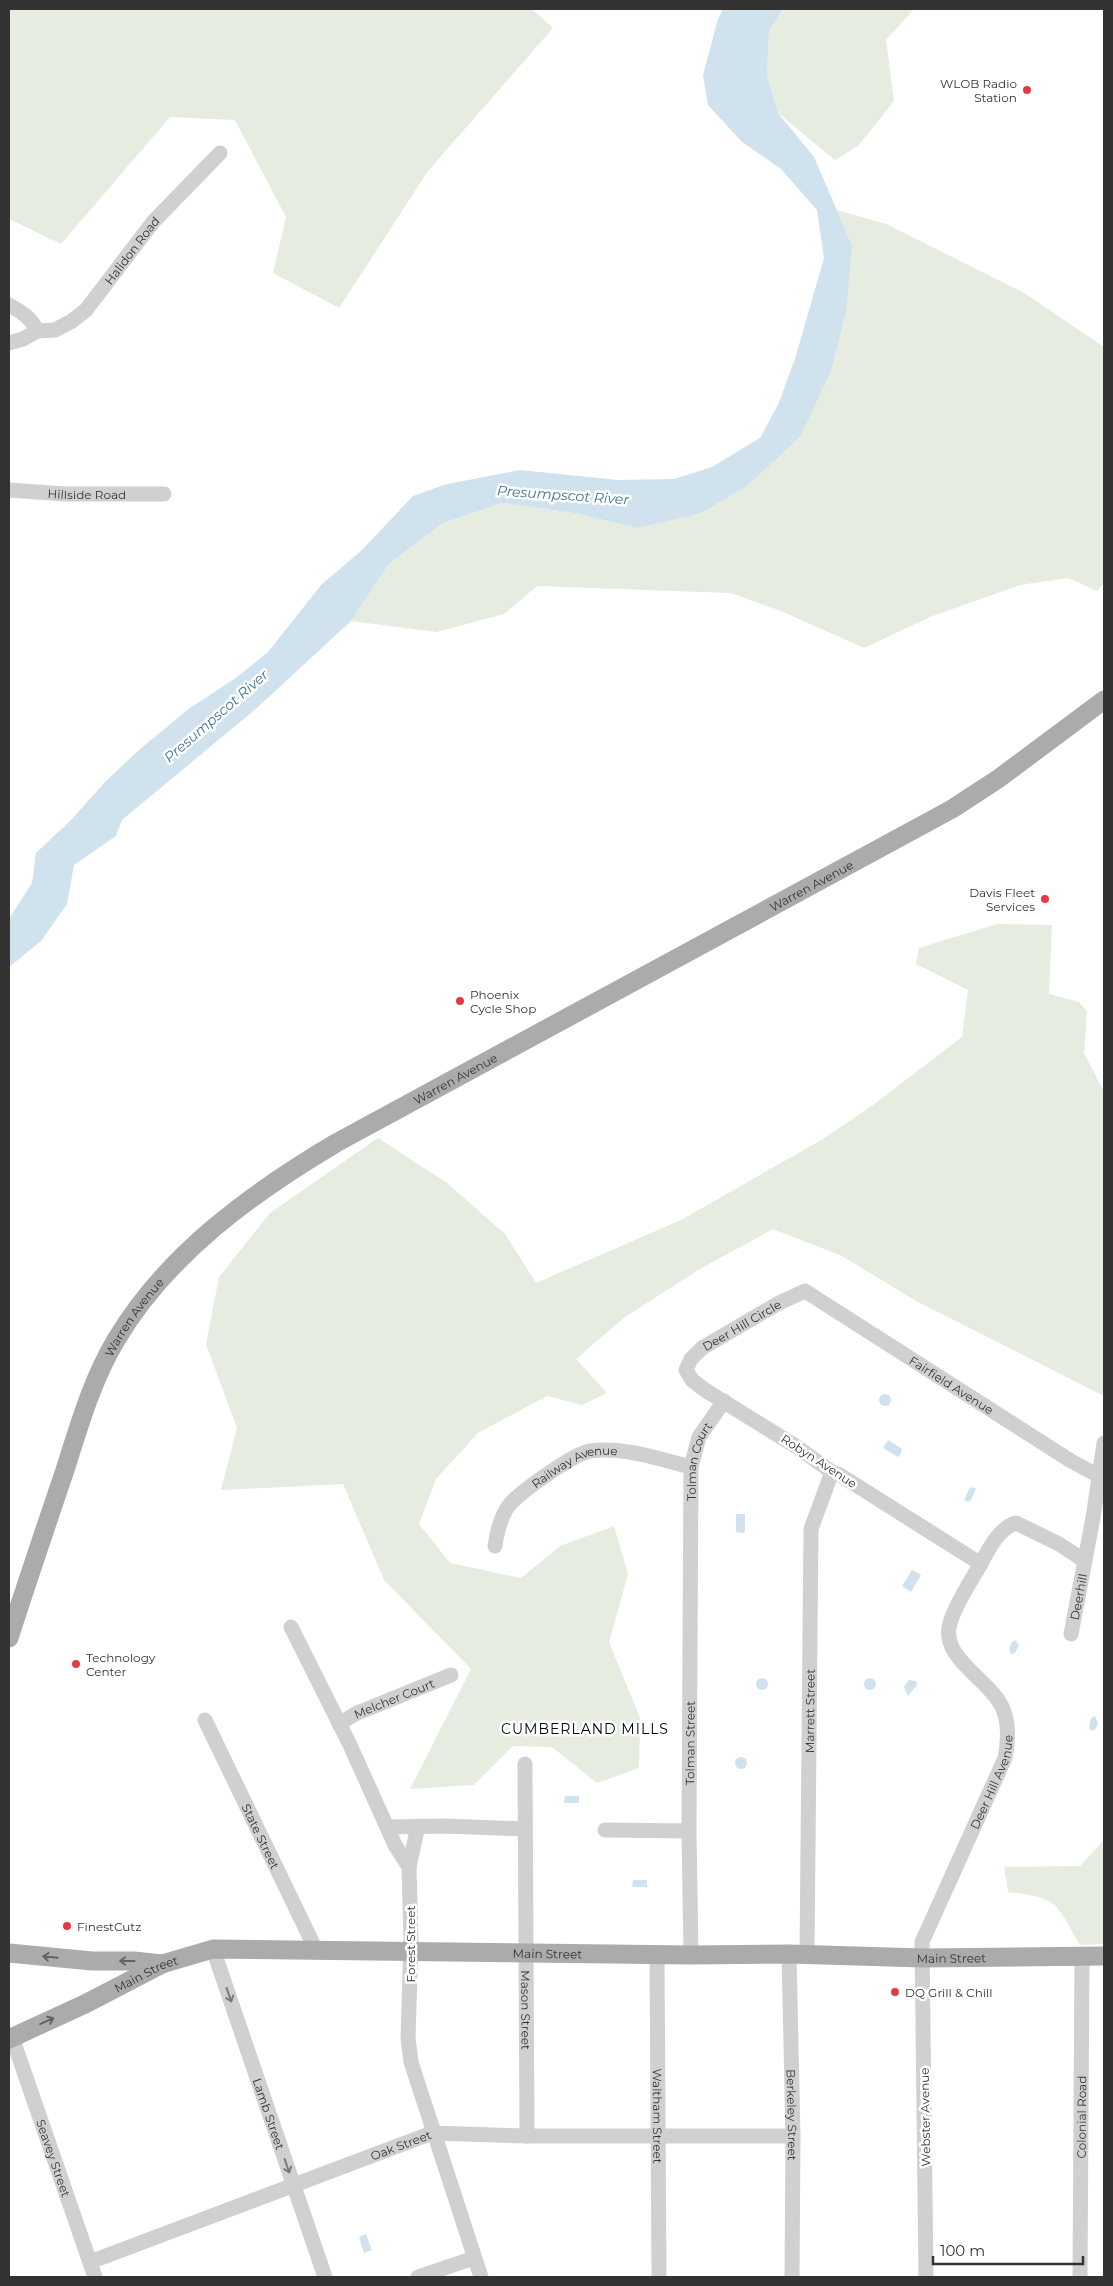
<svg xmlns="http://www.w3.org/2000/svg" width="1113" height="2286" viewBox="0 0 1113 2286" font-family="Montserrat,sans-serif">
<rect width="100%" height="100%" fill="#fff"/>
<!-- green -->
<g fill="#e6ecdf">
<polygon points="9,9 532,9 553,28 428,171 339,308 273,273 286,217 235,120 170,117 61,244 9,219"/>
<polygon points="783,9 914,9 886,40 894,101 858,146 835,160 778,113 767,75 769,31"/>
<polygon points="837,210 886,224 1024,293 1104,347 1104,583 1097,591 1068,578 1020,585 930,617 864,648 781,611 731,593 537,586 504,614 436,632 351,621 389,564 443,523 503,503 574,513 638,528 748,485 852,245"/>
<polygon points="997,924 1052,925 1049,994 1079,1002 1087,1011 1084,1053 1104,1092 1104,1396 916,1301 842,1256 773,1229 700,1269 625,1317 576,1359 607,1393 582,1405 547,1396 478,1433 436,1479 419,1524 450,1563 521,1578 560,1546 614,1526 628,1574 609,1642 640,1718 639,1768 597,1783 552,1747 513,1746 474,1785 410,1789 471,1669 384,1580 343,1484 221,1490 237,1428 206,1344 219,1277 270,1213 378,1138 447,1183 505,1234 536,1283 681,1220 823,1139 873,1105 962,1037 968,990 916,964 919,948"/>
<path d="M1104,1840V1944L1080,1945C1055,1902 1059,1898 1008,1892L1004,1867L1080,1866Z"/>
</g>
<!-- water -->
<g fill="#cfe2ee">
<polygon points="723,9 783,9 769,31 767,75 778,113 814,157 852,245 846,311 831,371 800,437 748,485 701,513 638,528 574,513 503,503 443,523 389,564 351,621 258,707 122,820 116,836 74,865 67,904 41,941 9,967 9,919 32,883 36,853 71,820 106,781 139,750 190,708 237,677 268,652 322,584 361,551 413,496 447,484 520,470 618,480 674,479 712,467 760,438 778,405 795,359 824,258 817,210 781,169 742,142 708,105 703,75 718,19"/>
<circle cx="885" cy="1400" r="6"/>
<polygon points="888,1440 902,1449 900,1455 898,1457 883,1448"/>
<polygon points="973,1487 976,1489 971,1500 968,1502 964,1500 969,1489"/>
<polygon points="736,1514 745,1514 745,1532 743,1533 736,1532"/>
<polygon points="912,1570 921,1575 911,1592 902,1586"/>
<polygon points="1015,1640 1019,1645 1015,1653 1011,1654 1009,1649 1012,1642"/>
<circle cx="870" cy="1684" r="6"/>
<circle cx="762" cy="1684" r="6"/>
<polygon points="909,1680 916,1681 917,1685 908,1696 904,1687"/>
<polygon points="1095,1716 1098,1723 1096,1729 1092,1731 1089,1728 1091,1718"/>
<circle cx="741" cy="1763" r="6"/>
<polygon points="565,1796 579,1796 579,1803 564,1803"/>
<polygon points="633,1880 647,1880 647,1887 632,1887"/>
<polygon points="366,2234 372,2250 364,2253 359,2237"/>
</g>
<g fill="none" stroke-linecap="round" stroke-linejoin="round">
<!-- minor -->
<g stroke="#d0d0d0" stroke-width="15">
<path d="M9,305C20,311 32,318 37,331"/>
<path id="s1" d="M9,343L23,339L37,331L55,330L72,321L86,310L153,222L220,153"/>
<path id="s2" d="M9,490L65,494H164"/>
<path id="s3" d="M495,1546C497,1532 501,1515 510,1504C522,1491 573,1454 590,1451C623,1446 659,1459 691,1467"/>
<path id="s4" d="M981,1564L840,1475L832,1472L797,1447L705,1390L692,1380L686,1370L691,1359L702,1348L779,1303L805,1291L1071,1461L1099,1476"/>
<polyline points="291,1627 350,1745 395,1845 409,1867 411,1940 408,2038 411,2062 481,2277"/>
<path id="s5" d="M1071,1634L1093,1518L1104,1443"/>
<path id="s6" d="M205,1720L317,1952"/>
<path id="s7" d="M339,1724L355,1714L451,1675"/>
<path id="s8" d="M525,1764L527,2136"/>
<polyline points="388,1827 445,1826 525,1829"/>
<polyline points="605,1830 689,1831"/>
<polyline points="409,1867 418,1826"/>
<path id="s9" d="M213,1949L325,2277"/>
<path id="s10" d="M789,1954L793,2136L792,2277"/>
<path id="s11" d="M657,1955L659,2277"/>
<path id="s12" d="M691,1955L689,1831L691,1467L699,1437L724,1401"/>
<path id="s13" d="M807,1955L811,1529L832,1472"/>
<path id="s14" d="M12,2037L95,2277"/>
<path id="s15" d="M90,2262L432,2133L527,2136H793"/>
<polyline points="418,2277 474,2258"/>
<path id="s16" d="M926,2277L922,1942L1005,1758C1008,1743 1009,1724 1003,1709C991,1680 939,1658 950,1623C956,1603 970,1583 980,1565C988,1550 999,1528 1016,1523L1059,1544L1085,1561"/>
<path id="s17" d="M1080,2277L1082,1956"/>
</g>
<!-- major -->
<g stroke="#ababab" stroke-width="19">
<path id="s18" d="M9,1638C27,1582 46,1526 65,1470C79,1426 92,1380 116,1340C167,1254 252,1193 336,1143L952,809L998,779L1104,700"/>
<polyline points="9,1953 92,1961 134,1961 162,1964"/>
<path id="s19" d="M9,2039L85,2004L162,1964L213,1949L691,1955L789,1954L923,1958L1104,1956"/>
</g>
</g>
<!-- one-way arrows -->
<defs><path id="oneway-shaft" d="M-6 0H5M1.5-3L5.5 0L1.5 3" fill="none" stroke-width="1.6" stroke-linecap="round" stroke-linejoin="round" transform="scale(1.25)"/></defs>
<g stroke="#636363">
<use href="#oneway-shaft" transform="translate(50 1957) rotate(-174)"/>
<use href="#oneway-shaft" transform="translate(127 1961) rotate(180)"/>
<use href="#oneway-shaft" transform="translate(47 2021) rotate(-24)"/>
</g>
<g stroke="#7a7a7a">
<use href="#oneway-shaft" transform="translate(229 1995) rotate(71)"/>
<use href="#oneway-shaft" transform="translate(287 2166) rotate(71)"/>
</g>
<!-- markers -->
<g fill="#e63946" stroke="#fff" stroke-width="2">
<circle cx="1027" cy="90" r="5"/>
<circle cx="1045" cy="899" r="5"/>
<circle cx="460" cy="1001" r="5"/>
<circle cx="76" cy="1664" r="5"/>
<circle cx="67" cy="1926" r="5"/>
<circle cx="895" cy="1992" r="5"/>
</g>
<g text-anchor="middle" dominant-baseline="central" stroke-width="5" stroke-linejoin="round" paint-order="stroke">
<!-- poi labels -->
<g font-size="12" fill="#333" stroke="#fff" text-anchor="start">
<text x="1017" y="83" text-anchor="end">WLOB Radio<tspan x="1017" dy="14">Station</tspan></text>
<text x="1035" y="892" text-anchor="end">Davis Fleet<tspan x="1035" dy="14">Services</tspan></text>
<text x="470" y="994">Phoenix<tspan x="470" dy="14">Cycle Shop</tspan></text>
<text x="86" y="1657">Technology<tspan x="86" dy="14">Center</tspan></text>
<text x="77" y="1926">FinestCutz</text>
<text x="905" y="1992">DQ Grill &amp; Chill</text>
</g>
<!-- street labels -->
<g font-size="12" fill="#333" stroke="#fff">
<text stroke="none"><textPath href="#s1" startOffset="161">Halidon Road</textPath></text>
<text stroke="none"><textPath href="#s2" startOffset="78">Hillside Road</textPath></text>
<text stroke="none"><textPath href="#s18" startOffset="1156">Warren Avenue</textPath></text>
<text stroke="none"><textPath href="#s18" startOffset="751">Warren Avenue</textPath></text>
<text stroke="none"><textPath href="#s18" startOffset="346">Warren Avenue</textPath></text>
<text stroke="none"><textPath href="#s4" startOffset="428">Deer Hill Circle</textPath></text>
<text stroke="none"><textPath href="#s4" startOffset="674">Fairfield Avenue</textPath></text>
<text transform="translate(819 1461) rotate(33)">Robyn Avenue</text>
<text stroke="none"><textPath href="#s12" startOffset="495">Tolman Court</textPath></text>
<text stroke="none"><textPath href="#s3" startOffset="122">Railway Avenue</textPath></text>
<text stroke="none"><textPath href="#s5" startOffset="38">Deerhill</textPath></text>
<text stroke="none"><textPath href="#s7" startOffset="61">Melcher Court</textPath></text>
<text stroke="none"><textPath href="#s13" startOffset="244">Marrett Street</textPath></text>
<text stroke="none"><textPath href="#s12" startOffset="212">Tolman Street</textPath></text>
<text stroke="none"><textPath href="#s16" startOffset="510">Deer Hill Avenue</textPath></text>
<text stroke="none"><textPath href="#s6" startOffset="129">State Street</textPath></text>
<text transform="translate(410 1944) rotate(-90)">Forest Street</text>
<text stroke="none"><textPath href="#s19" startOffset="558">Main Street</textPath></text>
<text stroke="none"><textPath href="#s19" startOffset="962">Main Street</textPath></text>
<text stroke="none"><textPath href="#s19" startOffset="152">Main Street</textPath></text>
<text stroke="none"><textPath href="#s8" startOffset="246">Mason Street</textPath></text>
<text stroke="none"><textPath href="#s9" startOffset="174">Lamb Street</textPath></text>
<text stroke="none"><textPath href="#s11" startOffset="161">Waltham Street</textPath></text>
<text stroke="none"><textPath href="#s10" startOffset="161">Berkeley Street</textPath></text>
<text transform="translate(925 2117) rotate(-91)">Webster Avenue</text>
<text stroke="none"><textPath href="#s17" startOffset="160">Colonial Road</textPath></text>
<text stroke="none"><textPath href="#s15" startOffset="332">Oak Street</textPath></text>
<text stroke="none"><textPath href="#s14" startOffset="128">Seavey Street</textPath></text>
</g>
<!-- water labels -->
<g font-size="14" font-style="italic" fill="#3f7597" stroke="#fff">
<text transform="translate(563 495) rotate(4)">Presumpscot River</text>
<text transform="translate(216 716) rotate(-41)">Presumpscot River</text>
</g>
<!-- neighbourhood labels -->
<g font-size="14" letter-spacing="1" fill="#000" stroke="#fff">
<text x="585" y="1729">CUMBERLAND MILLS</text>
</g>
</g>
<!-- border -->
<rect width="1113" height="2286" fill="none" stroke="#333333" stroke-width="20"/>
<!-- scale -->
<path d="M933 2256v8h150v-8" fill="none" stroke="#333333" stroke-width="2.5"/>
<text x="940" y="2256" font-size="15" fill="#333333" stroke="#ffffff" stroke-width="4" paint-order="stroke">100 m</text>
</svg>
